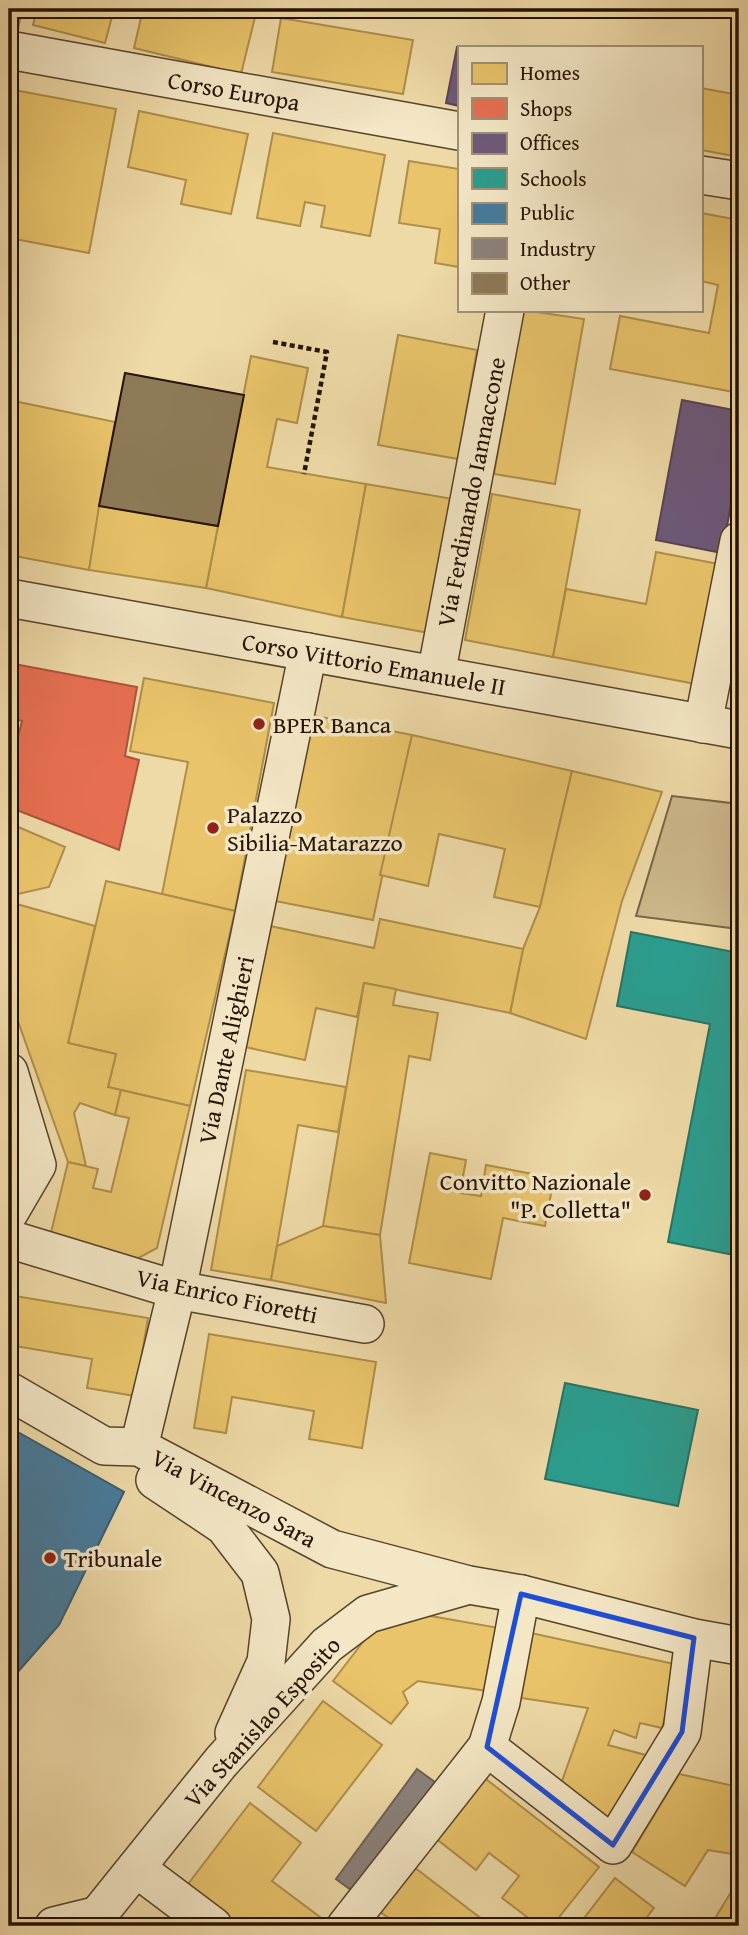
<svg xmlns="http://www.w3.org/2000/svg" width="748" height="1935" viewBox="0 0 748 1935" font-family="'Gentium Book Plus',serif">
<rect width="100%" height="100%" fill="#eedaa7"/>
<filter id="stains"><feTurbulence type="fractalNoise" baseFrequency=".00286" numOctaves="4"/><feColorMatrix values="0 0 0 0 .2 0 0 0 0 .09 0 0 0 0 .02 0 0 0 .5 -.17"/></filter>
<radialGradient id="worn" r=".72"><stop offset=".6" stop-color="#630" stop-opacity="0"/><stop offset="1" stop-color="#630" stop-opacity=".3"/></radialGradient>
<!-- green -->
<g fill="#ccb88b" stroke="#786446" stroke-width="2">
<polygon points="739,633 739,682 730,680"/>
<polygon points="672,796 739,804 739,922 730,928 636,916"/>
</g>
<!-- homes -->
<g fill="#e9c46a" stroke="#ae8e4a" stroke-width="2">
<polygon points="9,9 22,9 17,35 9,33"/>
<polygon points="37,9 114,9 105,43 33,25"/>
<polygon points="143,9 257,9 241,74 134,48"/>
<polygon points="281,18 413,40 403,94 272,72"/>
<polygon points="701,88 739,95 739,157 701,150"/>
<polygon points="9,89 116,109 89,253 9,238"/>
<polygon points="139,111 248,134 231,214 181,204 186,180 128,167"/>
<polygon points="273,133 385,155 370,236 321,227 325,206 305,202 300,226 257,218"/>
<polygon points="409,161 459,169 459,267 435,263 440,229 399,223"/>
<polygon points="701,213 739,220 739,393 610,369 620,316 709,333 718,285 701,281"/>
<polygon points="523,310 584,319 555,484 494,474"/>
<polygon points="398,335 477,350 458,459 378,445"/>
<polygon points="251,356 308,368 297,423 277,419 267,467 366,484 342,617 206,588"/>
<polygon points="9,400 115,422 89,570 9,555"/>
<polygon points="366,484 453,499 429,633 342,617"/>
<polygon points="492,494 580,510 553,657 465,640"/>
<polygon points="99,506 218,526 206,588 89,570"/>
<polygon points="656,552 724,565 701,685 553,657 566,589 646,604"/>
<polygon points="144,678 274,703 235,911 162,894 188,762 130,751"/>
<polygon points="311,715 412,735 373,920 275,901"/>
<polygon points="412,735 572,771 540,907 494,897 505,849 439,834 428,886 380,875"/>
<polygon points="572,771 662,792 622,901 586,1039 510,1013 523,949 540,907"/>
<polygon points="9,823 65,847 49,887 9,896"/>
<polygon points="106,881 235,911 190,1106 108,1087 116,1054 68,1043"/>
<polygon points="13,903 95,926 68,1043 116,1054 108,1087 121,1090 115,1115 80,1103 74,1113 86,1166 68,1162 9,996 9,905"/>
<polygon points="380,919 523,949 510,1013 364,983 357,1017 316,1008 305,1060 245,1047 270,926 374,948"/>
<polygon points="364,983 396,989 393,1005 438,1013 430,1060 409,1056 380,1235 323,1226"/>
<polygon points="246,1070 346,1087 338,1132 298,1125 271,1280 211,1270"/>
<polygon points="121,1090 190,1106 157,1248 133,1261 49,1241 68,1162 98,1169 93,1188 111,1192 129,1118 115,1115"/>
<polygon points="430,1153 466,1160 460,1193 481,1196 486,1165 554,1178 545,1226 503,1218 491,1279 409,1263"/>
<polygon points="323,1226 380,1235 386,1303 271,1280 277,1246"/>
<polygon points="9,1295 148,1318 135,1396 87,1388 92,1359 9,1345"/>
<polygon points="209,1334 376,1362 362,1448 309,1439 314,1411 232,1397 226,1433 194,1428"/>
<polygon points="425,1615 499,1628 488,1691 418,1681 403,1692 408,1703 391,1724 333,1681 369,1634"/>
<polygon points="517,1630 679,1665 662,1728 640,1723 636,1738 614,1730 608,1745 657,1758 615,1837 557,1795 588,1708 508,1696"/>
<polygon points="323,1701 382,1745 316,1831 258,1787"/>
<polygon points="679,1774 739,1787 739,1855 708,1850 685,1886 632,1852"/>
<polygon points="482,1776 599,1867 552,1926 539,1926 502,1898 519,1876 489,1853 476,1870 434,1837"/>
<polygon points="250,1803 301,1843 272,1881 332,1926 235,1926 185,1888"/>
<polygon points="410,1864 491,1926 400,1926 376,1909"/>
<polygon points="615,1878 654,1908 640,1926 578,1926"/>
<polygon points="739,1879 739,1926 725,1926 714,1920"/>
</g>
<!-- shops -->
<polygon fill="#e76f51" stroke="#ac5339" stroke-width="2" points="9,663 137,687 125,756 139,760 119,850 9,807 9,773 22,721 9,717"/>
<!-- offices -->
<g fill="#6d597a" stroke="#574355" stroke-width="2">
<polygon points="457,47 460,47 459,106 446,103"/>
<polygon points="682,400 739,411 739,461 722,553 656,540"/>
</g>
<!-- schools -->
<g fill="#2a9d8f" stroke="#287364" stroke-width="2">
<polygon points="631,932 739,953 739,1256 668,1242 710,1024 617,1006"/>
<polygon points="565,1383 698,1410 678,1506 545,1479"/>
</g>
<!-- public -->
<polygon fill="#457b9d" stroke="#3b5b6e" stroke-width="2" points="9,1427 124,1492 59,1625 9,1682"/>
<!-- industry -->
<polygon fill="#8a817c" stroke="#6b5f57" stroke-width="2" points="417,1769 443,1788 362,1898 336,1879"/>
<!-- building -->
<polygon fill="#8d7a57" stroke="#241100" stroke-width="2" points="125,373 244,395 218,526 99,506"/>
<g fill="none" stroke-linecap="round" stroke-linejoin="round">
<defs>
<g id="minor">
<polyline points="9,50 459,131"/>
<polyline points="701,175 739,181"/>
<polyline points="9,598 739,730"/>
<polyline points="436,675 505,310"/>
<polyline points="703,724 739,541"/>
<polyline points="9,1072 37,1165 9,1213"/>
<polyline points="9,1239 177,1290 365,1324"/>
<polyline points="9,1391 104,1446 139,1447 332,1549 465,1584"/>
<polyline points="139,1447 177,1290 308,652"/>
<polyline points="155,1480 224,1526 260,1573 271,1619 266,1662 234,1733"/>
<polyline points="487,1747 613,1845 682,1732 694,1638"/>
<polyline points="136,1868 213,1926"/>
<polyline points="54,1926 95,1916"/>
<polyline points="89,1926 221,1762 327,1645 368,1614 469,1585 521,1594 694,1638 739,1646"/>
<polyline points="346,1926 487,1747 501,1702 521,1594"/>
</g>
</defs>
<!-- minor casing -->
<use href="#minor" stroke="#56432a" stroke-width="40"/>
<!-- path -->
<polyline stroke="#241100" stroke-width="4.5" stroke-dasharray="5 3.5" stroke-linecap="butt" points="273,342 327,352 304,474"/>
<!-- minor -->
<use href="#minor" stroke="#f4e7c6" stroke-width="37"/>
</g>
<!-- marked area -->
<path fill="none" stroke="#1d4ed8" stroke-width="5" stroke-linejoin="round" d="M521,1594L694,1638L682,1732L613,1845L487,1747Z"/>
<!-- markers -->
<g fill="#8f2418" stroke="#f4e7c6" stroke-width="2.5">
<circle cx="259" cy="724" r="7"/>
<circle cx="213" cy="828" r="7"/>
<circle cx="645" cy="1195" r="7"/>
<circle cx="50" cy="1558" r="7"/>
</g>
<g text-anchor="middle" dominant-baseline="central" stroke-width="7" stroke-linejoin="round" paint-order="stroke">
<!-- street labels -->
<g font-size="24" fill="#241100" stroke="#f4e7c6">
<text transform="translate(234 91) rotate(10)">Corso Europa</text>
<text transform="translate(471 492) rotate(-79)">Via Ferdinando Iannaccone</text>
<text transform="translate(374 664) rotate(10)">Corso Vittorio Emanuele II</text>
<text transform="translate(226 1050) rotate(-78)">Via Dante Alighieri</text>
<text transform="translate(227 1296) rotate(12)">Via Enrico Fioretti</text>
<text transform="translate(234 1498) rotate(28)">Via Vincenzo Sara</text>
<text transform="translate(262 1722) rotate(-48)">Via Stanislao Esposito</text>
</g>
<!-- poi labels -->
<g font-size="24" fill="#241100" stroke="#f4e7c6" text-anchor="start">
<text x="273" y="724">BPER Banca</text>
<text x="227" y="814">Palazzo<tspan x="227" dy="28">Sibilia-Matarazzo</tspan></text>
<text x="631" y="1181" text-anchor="end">Convitto Nazionale<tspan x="631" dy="28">"P. Colletta"</tspan></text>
<text x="64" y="1558">Tribunale</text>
</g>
</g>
<!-- margin -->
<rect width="748" height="1935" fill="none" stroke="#eedaa7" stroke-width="35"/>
<rect x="10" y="10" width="727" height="1914" fill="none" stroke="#241100" stroke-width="3.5"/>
<rect x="18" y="18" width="713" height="1900" fill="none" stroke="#241100" stroke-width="2"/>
<!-- legend -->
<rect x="458" y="46" width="245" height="266" fill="#f4e7c6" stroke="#a19177" stroke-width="2"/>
<rect x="472" y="63" width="35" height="21" fill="#e9c46a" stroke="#a19177" stroke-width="2"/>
<text x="520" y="80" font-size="21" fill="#241100">Homes</text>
<rect x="472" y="98" width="35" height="21" fill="#e76f51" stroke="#a19177" stroke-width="2"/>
<text x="520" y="116" font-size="21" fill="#241100">Shops</text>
<rect x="472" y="133" width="35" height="21" fill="#6d597a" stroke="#a19177" stroke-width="2"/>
<text x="520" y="150" font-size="21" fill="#241100">Offices</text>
<rect x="472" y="168" width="35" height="21" fill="#2a9d8f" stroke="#a19177" stroke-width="2"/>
<text x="520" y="186" font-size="21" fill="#241100">Schools</text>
<rect x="472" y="203" width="35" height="21" fill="#457b9d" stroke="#a19177" stroke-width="2"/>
<text x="520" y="220" font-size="21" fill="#241100">Public</text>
<rect x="472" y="238" width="35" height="21" fill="#8a817c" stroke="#a19177" stroke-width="2"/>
<text x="520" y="256" font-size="21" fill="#241100">Industry</text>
<rect x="472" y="273" width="35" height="21" fill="#8d7a57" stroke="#a19177" stroke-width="2"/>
<text x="520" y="290" font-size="21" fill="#241100">Other</text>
<rect width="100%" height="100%" filter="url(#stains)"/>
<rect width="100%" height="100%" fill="url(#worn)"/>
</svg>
